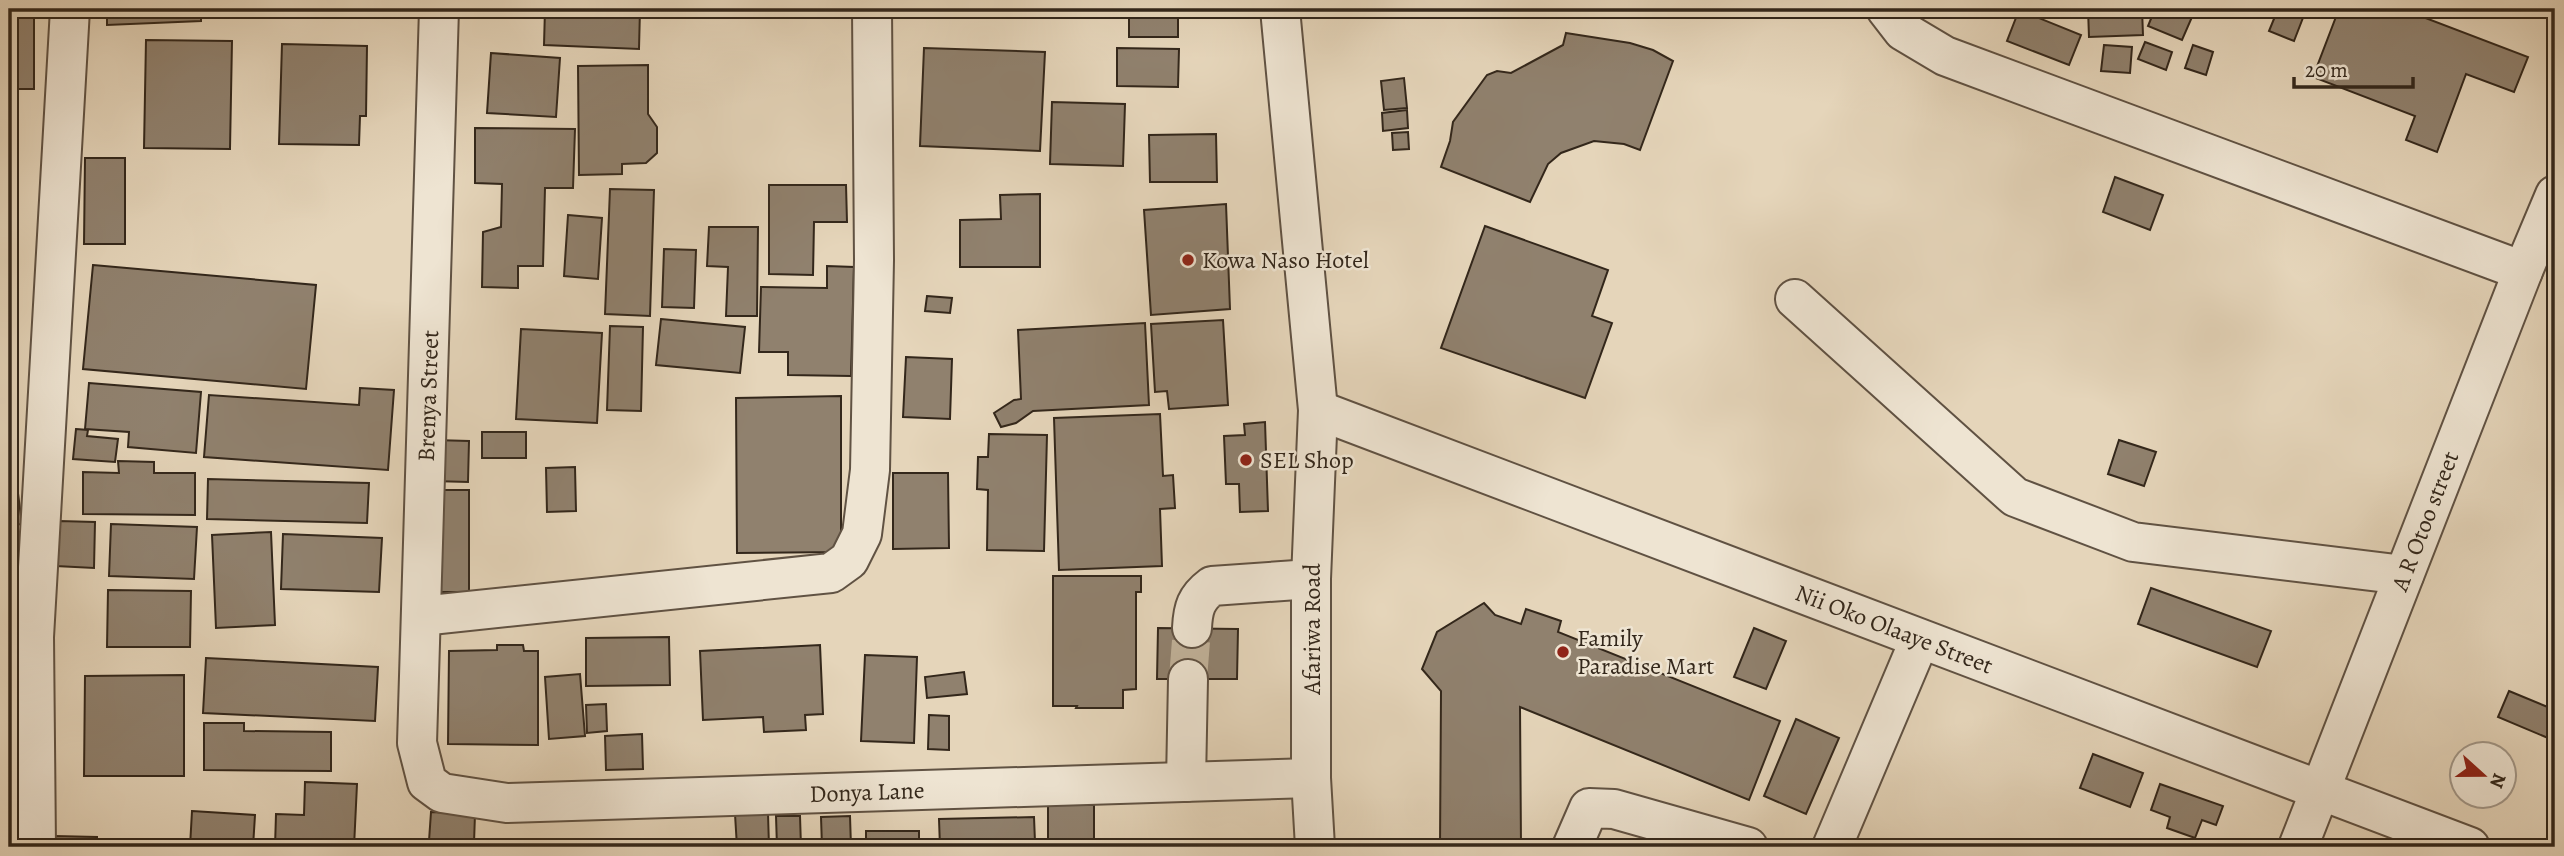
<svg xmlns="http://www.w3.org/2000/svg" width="2564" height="856" viewBox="0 0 2564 856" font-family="Alegreya,serif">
<rect width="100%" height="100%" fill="#e5d5ba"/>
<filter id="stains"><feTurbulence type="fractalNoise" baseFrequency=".00286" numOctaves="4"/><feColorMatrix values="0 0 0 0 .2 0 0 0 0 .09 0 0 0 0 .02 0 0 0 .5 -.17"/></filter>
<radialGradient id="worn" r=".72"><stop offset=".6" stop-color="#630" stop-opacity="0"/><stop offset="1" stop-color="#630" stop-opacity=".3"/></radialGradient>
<!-- building -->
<g fill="#90816e" stroke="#33271b" stroke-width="2">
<rect x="9" y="9" width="25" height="80"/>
<polygon points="107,9 201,9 201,21 107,25"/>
<polygon points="545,9 640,9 639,49 544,45"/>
<polygon points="2088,9 2142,9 2143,35 2089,37"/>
<polygon points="2155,9 2174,9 2192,17 2182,40 2148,26"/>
<polygon points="2278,9 2306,10 2294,41 2269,31"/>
<polygon points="2339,9 2402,9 2528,57 2514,92 2466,74 2437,152 2406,140 2415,116 2313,77"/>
<polygon points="1178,10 1178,37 1129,37 1129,11"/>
<polygon points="2019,10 2081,35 2069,65 2007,41"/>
<polygon points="1566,33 1630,43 1653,50 1673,61 1640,150 1624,144 1594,141 1561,153 1548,164 1530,202 1441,167 1450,141 1453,122 1487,75 1497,71 1511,73 1563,45"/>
<polygon points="146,40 232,41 230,149 144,148"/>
<polygon points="2145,42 2172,52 2166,70 2138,59"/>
<polygon points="282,44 367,46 366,116 360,116 359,145 279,144"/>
<polygon points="2104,45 2132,47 2130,73 2101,71"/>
<polygon points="2193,45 2213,52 2206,75 2185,68"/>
<polygon points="924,48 1045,52 1040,151 920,146"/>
<polygon points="1117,48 1179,49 1178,87 1117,86"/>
<polygon points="491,53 560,58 556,117 487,113"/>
<polygon points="648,65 648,114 657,127 657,153 646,163 622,164 622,174 579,175 578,66"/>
<polygon points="1404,78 1407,108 1384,110 1381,81"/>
<polygon points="9,101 17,101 18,178 9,178"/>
<polygon points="1052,102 1125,104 1123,166 1050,164"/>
<polygon points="1407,110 1408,128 1383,131 1382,113"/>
<polygon points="475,128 575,129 573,188 545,188 543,266 518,266 518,288 482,287 483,232 501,227 502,184 475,183"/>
<polygon points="1408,132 1409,149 1393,150 1392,133"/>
<polygon points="1216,134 1217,182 1150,182 1149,135"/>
<polygon points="85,158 125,158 125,244 84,244"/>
<polygon points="2115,177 2163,195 2150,230 2103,212"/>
<polygon points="769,185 846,185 847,222 814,222 813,275 769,274"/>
<polygon points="610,189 654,190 650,316 605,314"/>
<polygon points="9,191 11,191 12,230 9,231"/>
<polygon points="1040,194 1040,267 960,267 960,220 1001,219 1000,195"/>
<polygon points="1226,204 1230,309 1151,315 1144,210"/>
<polygon points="568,215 602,218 598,279 564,276"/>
<polygon points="1485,226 1608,270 1592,316 1612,323 1585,398 1441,348"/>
<polygon points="709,227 758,227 757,316 726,316 728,267 707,266"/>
<polygon points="664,249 696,250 694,308 662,307"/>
<polygon points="93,265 316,285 306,389 83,369"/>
<polygon points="827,266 854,267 851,376 788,375 788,352 759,352 761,287 827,288"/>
<polygon points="927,296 952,298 950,313 925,311"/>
<polygon points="661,319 745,327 740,373 656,365"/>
<polygon points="1223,320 1228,405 1169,409 1167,391 1155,392 1151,324"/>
<polygon points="9,322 13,368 9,368"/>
<polygon points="1145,323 1149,405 1033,411 1016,423 1001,427 994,413 1014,400 1021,399 1018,330"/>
<polygon points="610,326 643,327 641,411 607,410"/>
<polygon points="521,329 602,333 597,423 516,419"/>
<polygon points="906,357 952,359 950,419 903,417"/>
<polygon points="89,383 201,392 196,453 128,447 129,432 85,429"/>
<polygon points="360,388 394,390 388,470 204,457 209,395 359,405"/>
<polygon points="841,396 841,552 737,553 736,398"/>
<polygon points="1160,414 1163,476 1173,475 1175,508 1160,509 1162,566 1059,570 1054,418"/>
<polygon points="1265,422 1268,511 1240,512 1239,484 1226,484 1224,436 1245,435 1244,424"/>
<polygon points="76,429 88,430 87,436 118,439 115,462 73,459"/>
<rect x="482" y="432" width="44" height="26"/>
<polygon points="989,434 1047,435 1044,551 987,550 988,490 977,489 978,457 988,457"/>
<polygon points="434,440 469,441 468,482 433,481"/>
<polygon points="2119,440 2156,452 2144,486 2108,474"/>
<polygon points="9,455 13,455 22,524 9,526"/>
<polygon points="118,461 154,462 154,473 195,473 195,515 83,514 83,472 119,473"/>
<polygon points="575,467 576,511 547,512 546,468"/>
<polygon points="893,473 948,473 949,548 893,549"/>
<polygon points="208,479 369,483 367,523 207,519"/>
<rect x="434" y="490" width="35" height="102"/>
<polygon points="59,521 95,522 94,568 56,566"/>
<polygon points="111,524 197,527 194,579 109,576"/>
<polygon points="271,532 275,625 216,628 212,535"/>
<polygon points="283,534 382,538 379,592 281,589"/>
<polygon points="1053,576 1141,576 1141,592 1136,592 1136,689 1123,690 1123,708 1076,708 1077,706 1053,706"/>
<polygon points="2151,588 2271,631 2257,667 2138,624"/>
<polygon points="108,590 191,591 190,647 107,647"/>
<polygon points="1484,603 1495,615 1521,624 1526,609 1561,621 1558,632 1780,721 1749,800 1520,707 1521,847 1440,847 1441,691 1422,669 1437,632"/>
<polygon points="1158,628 1238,629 1237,679 1157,679"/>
<polygon points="1754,628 1786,641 1766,689 1734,677"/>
<polygon points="669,637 670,685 586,686 586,638"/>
<polygon points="497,645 523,645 524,651 538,651 538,745 448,744 449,651 497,650"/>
<polygon points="820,645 823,714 805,715 806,730 764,732 763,717 703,720 700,651"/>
<polygon points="865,655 917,657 914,743 861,741"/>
<polygon points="206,658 378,667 375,721 203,713"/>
<polygon points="964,672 967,694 927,698 925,677"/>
<polygon points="580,674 585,736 549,739 545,677"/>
<polygon points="184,675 184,776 84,776 85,676"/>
<polygon points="2509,691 2555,710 2555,741 2498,717"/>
<polygon points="606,704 607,731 587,733 586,705"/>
<polygon points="929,715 949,716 949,750 928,749"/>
<polygon points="1796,719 1839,738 1806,814 1764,796"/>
<polygon points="204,723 244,723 244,731 331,732 331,771 204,770"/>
<polygon points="642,734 643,769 606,770 605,736"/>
<polygon points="2093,754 2143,773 2130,807 2080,788"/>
<polygon points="305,782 357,784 354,847 275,847 276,814 304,815"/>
<polygon points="2160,784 2223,806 2216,825 2202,820 2195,838 2167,828 2170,817 2151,810"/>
<rect x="1048" y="805" width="46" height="42"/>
<polygon points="192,811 255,815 253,847 190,847"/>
<polygon points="431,812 475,814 474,843 429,841"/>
<polygon points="768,813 769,847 737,847 735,814"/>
<polygon points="776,816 800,816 801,847 777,847"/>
<polygon points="850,816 851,847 822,847 821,817"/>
<polygon points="1034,817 1035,842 1039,841 1039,847 940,847 939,819"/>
<rect x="866" y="831" width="53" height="16"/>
<polygon points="54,836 97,837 97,847 54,847"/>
<polygon points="666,839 667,847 638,847 638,842"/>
</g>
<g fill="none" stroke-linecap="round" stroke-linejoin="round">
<!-- minor-tunnel -->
<polyline stroke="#c1b29a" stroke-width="38" stroke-dasharray="38 19" stroke-linecap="butt" points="1188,679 1192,628"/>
<defs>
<g id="minor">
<polyline points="439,9 417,743 427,782 442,793 507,803 1311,778"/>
<polyline points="1280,9 1318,410 1311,579 1311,778 1315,847"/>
<polyline points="1886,9 1903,31 1945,56 2523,271"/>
<polyline points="1795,299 2015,497 2133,542 2404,575"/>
<polyline points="1318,410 2470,847"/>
<polyline points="421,616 831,573 849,560 862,534 870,470 874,260 872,9"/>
<path d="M1192,628C1193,608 1196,598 1212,586L1311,579"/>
<polyline points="1186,782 1188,679"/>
<polyline points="36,847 34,637 70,9"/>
<polyline points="1572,847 1589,808 1614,809 1748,847"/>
<polyline points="1832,847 1920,639"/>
<polyline points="2298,847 2523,271 2555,195"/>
</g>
</defs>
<!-- minor casing -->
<use href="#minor" stroke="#605243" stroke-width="42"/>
<!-- minor -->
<use href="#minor" stroke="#eee4d2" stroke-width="38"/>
</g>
<!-- markers -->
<g fill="#8f2418" stroke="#eee4d2" stroke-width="2.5">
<circle cx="1188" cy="260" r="7"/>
<circle cx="1246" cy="460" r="7"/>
<circle cx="1563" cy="652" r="7"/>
</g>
<g text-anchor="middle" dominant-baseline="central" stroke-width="5" stroke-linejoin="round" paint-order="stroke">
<!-- poi labels -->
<g font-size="24" fill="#33271b" stroke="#eee4d2" text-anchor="start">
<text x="1202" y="260">Kowa Naso Hotel</text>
<text x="1260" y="460">SEL Shop</text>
<text x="1577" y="638">Family<tspan x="1577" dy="28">Paradise Mart</tspan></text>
</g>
<!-- street labels -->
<g font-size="24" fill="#33271b" stroke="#eee4d2">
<text transform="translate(428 396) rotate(-88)">Brenya Street</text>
<text transform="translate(2425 521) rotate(-69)">A R Otoo street</text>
<text transform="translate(1312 629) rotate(-90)">Afariwa Road</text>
<text transform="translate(1894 629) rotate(21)">Nii Oko Olaaye Street</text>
<text transform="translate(867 792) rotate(-2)">Donya Lane</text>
</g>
</g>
<!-- margin -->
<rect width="2564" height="856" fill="none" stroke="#e5d5ba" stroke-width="35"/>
<rect x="10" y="10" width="2543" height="835" fill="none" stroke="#33271b" stroke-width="3.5"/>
<rect x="18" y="18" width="2529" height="821" fill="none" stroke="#33271b" stroke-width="2"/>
<!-- north arrow -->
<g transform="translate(2483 775) rotate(111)"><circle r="33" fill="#eee4d2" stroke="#a39889" stroke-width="2"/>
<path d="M0-5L12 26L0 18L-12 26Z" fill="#8f2418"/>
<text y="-10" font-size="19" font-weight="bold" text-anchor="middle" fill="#33271b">N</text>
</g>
<!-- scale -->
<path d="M2294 77v10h119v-10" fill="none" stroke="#33271b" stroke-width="3.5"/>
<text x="2305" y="77" font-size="21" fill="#33271b" stroke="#eee4d2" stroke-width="5" paint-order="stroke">20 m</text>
<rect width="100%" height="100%" filter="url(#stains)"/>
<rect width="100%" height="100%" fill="url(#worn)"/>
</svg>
